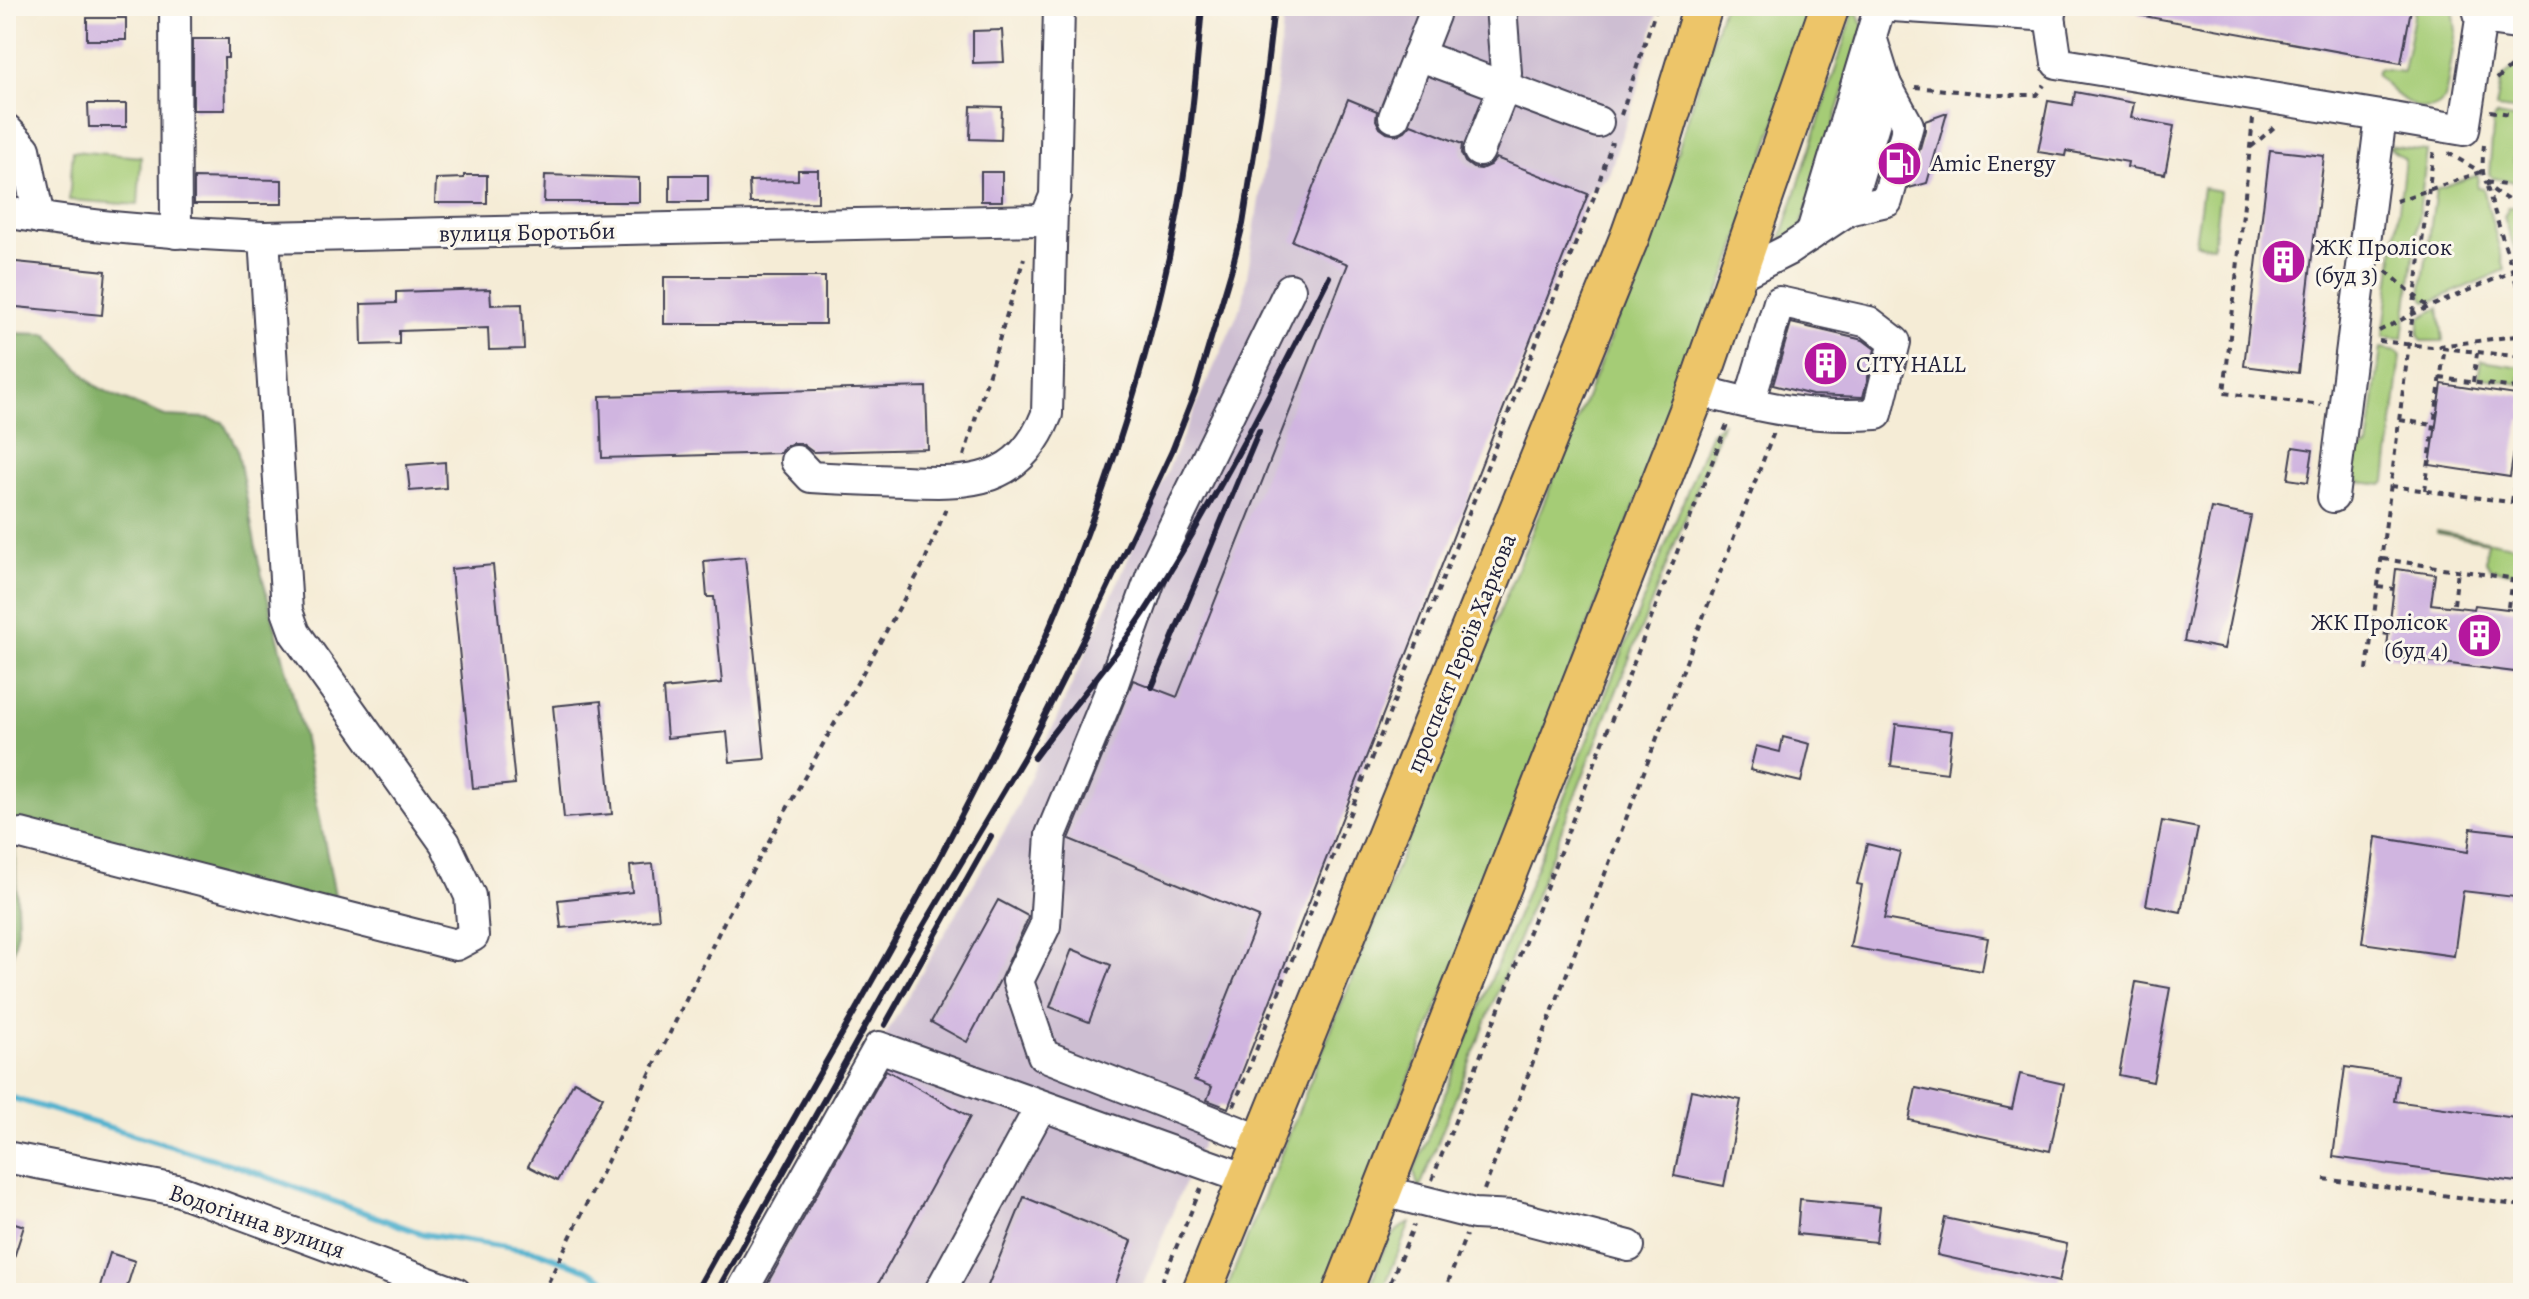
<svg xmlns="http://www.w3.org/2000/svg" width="2529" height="1299" viewBox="0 0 2529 1299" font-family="Alegreya,serif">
<rect width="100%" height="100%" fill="#fbf7ec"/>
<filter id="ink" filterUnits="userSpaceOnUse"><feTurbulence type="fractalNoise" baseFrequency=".0125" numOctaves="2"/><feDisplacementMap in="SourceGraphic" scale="16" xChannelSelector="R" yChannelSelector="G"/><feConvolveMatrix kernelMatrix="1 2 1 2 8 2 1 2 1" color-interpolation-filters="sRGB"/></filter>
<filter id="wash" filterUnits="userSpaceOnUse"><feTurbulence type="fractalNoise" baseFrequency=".006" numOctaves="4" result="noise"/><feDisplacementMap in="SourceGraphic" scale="32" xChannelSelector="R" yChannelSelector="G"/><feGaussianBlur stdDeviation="1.8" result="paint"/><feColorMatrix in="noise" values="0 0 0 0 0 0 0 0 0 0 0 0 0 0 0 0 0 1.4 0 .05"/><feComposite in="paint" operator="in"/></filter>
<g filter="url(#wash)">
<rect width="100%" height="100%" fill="#f5ecd6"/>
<!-- industrial -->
<polygon fill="#cdbed2" points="1285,6 1659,6 1638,87 1608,177 1589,191 1319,879 1179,1196 1140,1293 735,1293 1013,816 1243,302 1274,104"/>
<!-- green -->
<g fill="#a5cc76" stroke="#647758" stroke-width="2">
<polygon points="1723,6 1812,6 1733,256 1325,1293 1225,1293 1651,237"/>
<path d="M2416,6H2453L2456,32L2445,99C2424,126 2392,91 2376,75L2378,69L2403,72Z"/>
<polygon points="1855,8 1864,28 1799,233 1781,239"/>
<polygon points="2523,59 2520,111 2496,108 2501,80"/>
<polygon points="2497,115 2520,119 2514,162 2523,164 2523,183 2494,178 2489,174 2494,118"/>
<polygon points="2387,146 2427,151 2403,338 2383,337 2405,160"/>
<polygon points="73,151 141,157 138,205 69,200"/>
<polygon points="2478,175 2477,187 2483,188 2505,270 2435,300 2426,301 2421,295 2436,189"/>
<polygon points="2203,188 2220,191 2213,246 2195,243"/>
<polygon points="2509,207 2514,207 2523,213 2523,262 2517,256 2504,217"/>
<polygon points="2439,308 2443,341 2422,341 2418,335 2420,318"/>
<polygon points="2381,348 2397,351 2401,356 2386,481 2382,485 2353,481 2349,478 2348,455 2368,447"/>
<polygon points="2481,361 2522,367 2520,384 2478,377"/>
<polygon points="1723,422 1419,1190 1414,1172 1711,432"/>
<polygon points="2437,531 2523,547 2523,574 2491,569 2486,562 2487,542 2437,533"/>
<path d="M1410,1223L1382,1293H1368C1377,1270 1384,1231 1410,1223Z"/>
</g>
<!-- forest -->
<polygon fill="#84b067" stroke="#536951" stroke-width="2" points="6,333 47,334 94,385 115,396 165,416 208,418 223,422 237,448 259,564 303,734 339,915 21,835 15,849 18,930 6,982"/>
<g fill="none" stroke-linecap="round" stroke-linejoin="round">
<!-- stream -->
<polyline stroke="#4fb1ce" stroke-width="6" points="6,1096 240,1167 423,1234 539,1252 587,1270 628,1293"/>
</g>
<g id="blocks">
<!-- building -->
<g fill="#d0b5e0">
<polygon points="2139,6 2397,6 2411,9 2401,63 2138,15"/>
<rect x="87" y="18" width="39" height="22"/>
<polygon points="1002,30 1004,62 973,63 973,31"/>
<polygon points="193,39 228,39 228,58 224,58 225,110 193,110"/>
<polygon points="2075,92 2134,103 2131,118 2174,126 2165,174 2127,167 2128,162 2066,151 2065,156 2038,152 2048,101 2073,105"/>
<polygon points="1348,99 1377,111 1376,120 1380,128 1387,133 1397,135 1405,131 1411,124 1462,144 1461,153 1465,162 1473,168 1481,169 1490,165 1496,158 1588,194 1228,1108 1207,1100 1212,1087 1194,1080 1259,917 1069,839 1133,680 1177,697 1348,264 1292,241"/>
<polygon points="88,104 126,104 126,127 89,127"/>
<polygon points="971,106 1002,107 1001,140 970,139"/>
<polygon points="1947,113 1927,183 1909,188 1925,130 1925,121"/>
<polygon points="2270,150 2324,156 2298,373 2244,366"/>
<polygon points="798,170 818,170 818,202 750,203 749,181 798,180"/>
<rect x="981" y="172" width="21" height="29"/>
<polygon points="464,175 487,175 487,203 435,203 436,179 464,178"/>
<polygon points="545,175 639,178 639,202 544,202"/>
<rect x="670" y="175" width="38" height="27"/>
<polygon points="194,178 282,180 282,204 194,204"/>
<polygon points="6,261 106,271 102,315 6,306"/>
<rect x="664" y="277" width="161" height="47"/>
<polygon points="490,289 491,305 522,304 524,349 489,350 488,328 399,331 399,344 362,345 361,304 396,303 396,292"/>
<polygon points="1791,323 1863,340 1875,349 1863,397 1812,395 1773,385"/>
<polygon points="2442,384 2523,396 2523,421 2519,420 2510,477 2430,465"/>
<polygon points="926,387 928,449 813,452 802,444 793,443 784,447 780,453 602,458 600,396"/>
<polygon points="2293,447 2313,450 2308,482 2288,479"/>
<polygon points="445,462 446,488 410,491 407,465"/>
<polygon points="2211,508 2251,516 2224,649 2184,641"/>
<polygon points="745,557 765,759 730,762 727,732 667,738 663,689 722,683 714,597 707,597 704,561"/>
<polygon points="493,565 515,784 473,788 451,569"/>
<polygon points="2396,569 2435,574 2431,604 2474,609 2475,605 2523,611 2523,673 2386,656"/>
<polygon points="601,701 612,814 564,818 553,706"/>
<polygon points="1896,724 1952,731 1947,773 1891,766"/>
<polygon points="1783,737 1810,744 1801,782 1750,770 1756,746 1780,752"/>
<polygon points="2162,821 2198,828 2181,912 2146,905"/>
<polygon points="2471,828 2523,834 2523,898 2463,891 2454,956 2362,943 2376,837 2468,852"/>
<polygon points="1867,844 1900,852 1884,919 1988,938 1982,971 1850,947 1862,885 1857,884"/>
<polygon points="653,864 659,919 561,928 558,900 632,892 630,866"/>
<polygon points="998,900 1028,916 1027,921 1001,978 967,1042 931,1022"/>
<polygon points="1072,949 1111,965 1089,1022 1050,1007"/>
<polygon points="2136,982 2170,988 2153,1082 2119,1075"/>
<polygon points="2345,1067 2398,1075 2394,1101 2523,1119 2523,1183 2333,1157"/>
<polygon points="886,1070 970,1117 873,1293 762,1293"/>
<polygon points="2020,1074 2064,1084 2050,1151 1909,1120 1916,1088 2012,1109"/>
<polygon points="574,1081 603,1097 557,1181 528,1166"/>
<polygon points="1691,1090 1741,1100 1724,1186 1674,1176"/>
<polygon points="1024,1197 1132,1241 1112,1293 985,1293"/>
<polygon points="1800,1199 1880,1207 1876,1242 1797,1234"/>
<polygon points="1945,1218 2067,1244 2059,1282 1937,1255"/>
<polygon points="6,1220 24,1226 10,1270 6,1270"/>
<polygon points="110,1253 135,1261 125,1293 98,1293"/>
</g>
</g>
</g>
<g filter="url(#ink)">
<use href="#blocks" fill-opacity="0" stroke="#424052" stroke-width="2"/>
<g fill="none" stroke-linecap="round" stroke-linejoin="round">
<defs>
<g id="minor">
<polyline points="175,6 176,233"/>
<polyline points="1892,6 2050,16 2053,6"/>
<polyline points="2477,6 2481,19 2523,25"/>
<polyline points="2050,16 2057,63 2381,116 2333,497"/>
<polyline points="1418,55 1598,122"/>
<polyline points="2381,116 2464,130 2481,19"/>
<polyline points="1394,117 1434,15"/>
<polyline points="6,129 25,149 39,218"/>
<polyline points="1479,151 1504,87 1506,73 1501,6"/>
<polyline points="1848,210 1887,201 1908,125 1886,85"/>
<path d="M6,212C91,228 178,233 264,237L1038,220L1047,215L1055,196L1059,6"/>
<polyline points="1811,235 1880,6"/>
<polyline points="1739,275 1788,250 1848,210 1886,85 1871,37"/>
<path d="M1697,390C1759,407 1812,419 1877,414L1895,342L1869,322L1779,302L1749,403"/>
<path d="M796,461L811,477C842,479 873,480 904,481C971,484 1019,484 1047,414L1052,206"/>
<polyline points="21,834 456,945 473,936 470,896 445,843 295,633 287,611 264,237"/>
<polyline points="1262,1141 1043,1055 1018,981 1045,926 1051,835 1110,692 1156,563 1290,289"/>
<polyline points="6,1157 177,1190 456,1293"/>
<polyline points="1383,1191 1474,1214 1514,1216 1629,1246"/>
<polyline points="741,1293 879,1047 1247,1179"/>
<polyline points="939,1293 1041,1106"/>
</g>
<g id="major">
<polyline points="1201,1293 1630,236 1652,174 1703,6"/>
<polyline points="1342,1293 1697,390 1830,6"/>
</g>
</defs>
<!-- minor casing -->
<use href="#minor" stroke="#424052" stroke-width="34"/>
<!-- major casing -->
<use href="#major" stroke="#424052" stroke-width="42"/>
<!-- path -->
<g stroke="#424052" stroke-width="4" stroke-dasharray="6 6" stroke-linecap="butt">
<polyline points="2497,79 2523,56"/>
<polyline points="1915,87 1997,95 2037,95 2044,85"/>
<polyline points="2490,111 2523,116"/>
<polyline points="1621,115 1657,6"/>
<polyline points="2523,117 2517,160 2523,161"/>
<polyline points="2253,119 2224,393 2321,405"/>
<path d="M2484,145C2479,190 2487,186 2523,209"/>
<polyline points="2251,147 2278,124"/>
<polyline points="2448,153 2481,172"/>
<polyline points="2486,182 2523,188"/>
<polyline points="2487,187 2523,305"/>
<polyline points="2396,201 2481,172"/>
<polyline points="2521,207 2520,198 2523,191"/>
<polyline points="2386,271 2428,307"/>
<polyline points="2379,331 2413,314 2523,267"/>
<polyline points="2379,341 2432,347 2523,335"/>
<polyline points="2442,348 2523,357"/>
<polyline points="2440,378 2523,389"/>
<polyline points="2473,382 2477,353"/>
<polyline points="2400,420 2433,425"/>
<polyline points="964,456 1024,258"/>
<polyline points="2391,486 2517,503 2523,500"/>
<polyline points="2425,490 2445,346"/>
<polyline points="2512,502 2523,424"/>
<polyline points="2383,559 2523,580"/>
<polyline points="2378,587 2394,589"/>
<polyline points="2454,604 2458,570"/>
<polyline points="2508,607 2512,578"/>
<polyline points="2372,631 2388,634"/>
<polyline points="2367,670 2434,149"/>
<polyline points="1234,1106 1594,197 1612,142"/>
<polyline points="2324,1179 2523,1206"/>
<polyline points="1432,1180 1727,424"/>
<polyline points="1484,1190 1774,432"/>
<polyline points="543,1293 726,918 923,565 947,506"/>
<polyline points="1157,1293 1201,1188"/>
<polyline points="1386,1293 1414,1225"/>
<polyline points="1444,1293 1466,1235"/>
</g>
<!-- minor -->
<use href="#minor" stroke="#fff" stroke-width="30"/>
<!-- major -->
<use href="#major" stroke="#edc569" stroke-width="38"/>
<!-- rail -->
<g stroke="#22223b" stroke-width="6">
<polyline points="1152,687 1259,431"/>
<path d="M1034,758C1072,705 1117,657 1151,602C1217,498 1274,387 1329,277"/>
<polyline points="885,1025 991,836"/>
<path d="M695,1293C790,1121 893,953 981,777C1063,612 1130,437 1169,257C1187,175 1195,90 1202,6"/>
<polyline points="716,1293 886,989 1024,757 1085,636 1172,451 1195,392 1232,268 1243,224 1265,84 1274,6"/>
</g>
</g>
</g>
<!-- icons -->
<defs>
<symbol id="fuel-disc" viewBox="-11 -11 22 22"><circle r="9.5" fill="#b5179e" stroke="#fbf7ec"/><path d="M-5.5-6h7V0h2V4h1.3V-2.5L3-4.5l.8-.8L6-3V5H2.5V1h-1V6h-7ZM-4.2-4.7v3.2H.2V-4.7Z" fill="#fff"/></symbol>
<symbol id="building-disc" viewBox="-11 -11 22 22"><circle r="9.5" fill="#b5179e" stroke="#fbf7ec"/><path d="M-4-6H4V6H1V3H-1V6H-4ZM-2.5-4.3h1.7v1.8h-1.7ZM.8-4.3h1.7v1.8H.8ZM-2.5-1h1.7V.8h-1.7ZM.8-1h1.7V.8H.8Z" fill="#fff"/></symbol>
</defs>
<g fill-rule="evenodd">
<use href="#fuel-disc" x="1874" y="138" width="51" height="51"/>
<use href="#building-disc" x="2258" y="236" width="51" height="51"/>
<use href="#building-disc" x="1800" y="338" width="51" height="51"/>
<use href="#building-disc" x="2454" y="610" width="51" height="51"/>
</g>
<g text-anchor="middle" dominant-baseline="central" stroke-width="6" stroke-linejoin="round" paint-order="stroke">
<!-- poi labels -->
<g font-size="24" fill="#22223b" stroke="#fbf7ec" text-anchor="start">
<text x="1931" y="163">Amic Energy</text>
<text x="2315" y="247">ЖК Пролісок<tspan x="2315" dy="28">(буд 3)</tspan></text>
<text x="1856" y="364">CITY HALL</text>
<text x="2448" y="622" text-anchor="end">ЖК Пролісок<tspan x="2448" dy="28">(буд 4)</tspan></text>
</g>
<!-- street labels -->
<g font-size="24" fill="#22223b" stroke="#fbf7ec">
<text transform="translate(527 232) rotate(-1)">вулиця Боротьби</text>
<text transform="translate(1461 653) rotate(-68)">проспект Героїв Харкова</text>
<text transform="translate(257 1221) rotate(19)">Водогінна вулиця</text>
</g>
</g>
<!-- margin -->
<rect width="2529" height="1299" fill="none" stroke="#fbf7ec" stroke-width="32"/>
</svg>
